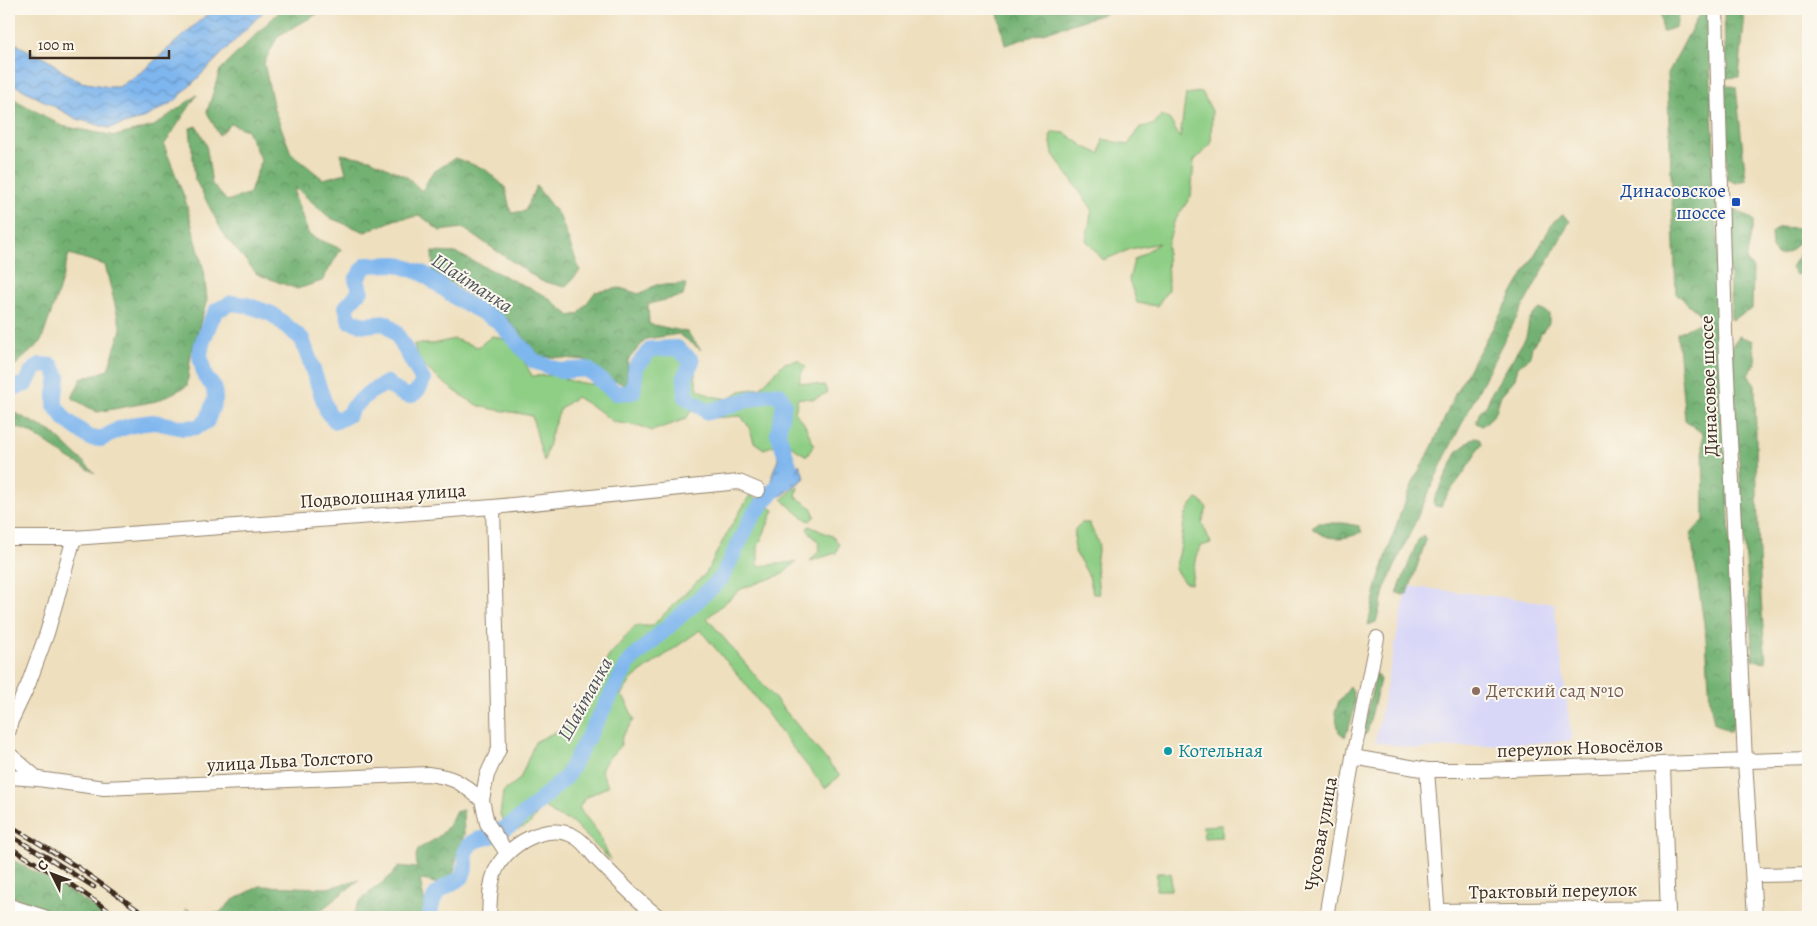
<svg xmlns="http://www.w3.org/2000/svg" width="1817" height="926" viewBox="0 0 1817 926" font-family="Alegreya,serif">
<defs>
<pattern id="forest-crowns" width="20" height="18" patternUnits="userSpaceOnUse" patternTransform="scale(1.25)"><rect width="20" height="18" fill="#72b172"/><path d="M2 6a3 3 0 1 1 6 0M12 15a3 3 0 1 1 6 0" fill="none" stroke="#5f905d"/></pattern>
<pattern id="park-tufts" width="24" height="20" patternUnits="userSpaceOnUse" patternTransform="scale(1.25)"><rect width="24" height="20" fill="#8ece85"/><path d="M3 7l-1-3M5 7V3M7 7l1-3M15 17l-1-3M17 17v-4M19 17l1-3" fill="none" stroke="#7bb172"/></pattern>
<pattern id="water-waves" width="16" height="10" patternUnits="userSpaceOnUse" patternTransform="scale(1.25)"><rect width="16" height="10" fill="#7eb6ee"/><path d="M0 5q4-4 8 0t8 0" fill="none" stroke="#6894c0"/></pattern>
</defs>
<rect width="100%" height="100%" fill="#fbf7ec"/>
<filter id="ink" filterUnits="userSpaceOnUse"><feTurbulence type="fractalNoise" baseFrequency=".02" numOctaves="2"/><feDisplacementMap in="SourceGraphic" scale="10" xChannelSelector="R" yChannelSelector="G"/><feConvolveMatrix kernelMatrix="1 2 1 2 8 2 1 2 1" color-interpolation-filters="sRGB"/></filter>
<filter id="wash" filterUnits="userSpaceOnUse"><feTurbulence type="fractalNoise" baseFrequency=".0096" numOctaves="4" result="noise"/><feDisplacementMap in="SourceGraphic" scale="20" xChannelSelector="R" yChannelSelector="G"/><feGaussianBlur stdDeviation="1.12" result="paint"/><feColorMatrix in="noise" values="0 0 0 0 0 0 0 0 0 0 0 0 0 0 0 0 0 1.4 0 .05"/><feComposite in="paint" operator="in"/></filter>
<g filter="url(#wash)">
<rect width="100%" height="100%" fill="#eedfbe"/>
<!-- built -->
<polygon fill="#d8d7f8" points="1407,586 1554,603 1572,741 1417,749 1375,742"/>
<!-- green -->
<g fill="#8ece85" stroke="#647c52">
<polygon points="1202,92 1212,111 1211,144 1194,161 1191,196 1174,222 1167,247 1168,290 1157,306 1137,303 1129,280 1134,260 1159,243 1131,249 1103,260 1086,240 1092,209 1053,154 1050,136 1053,132 1065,133 1085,147 1100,154 1103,139 1128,145 1140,127 1153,125 1162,115 1170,120 1180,138 1186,94"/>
<path d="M492,336C516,340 521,356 532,376L553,375L571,381L620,389L629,386C630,374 630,363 638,353C651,338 693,338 697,362C697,365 695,370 695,373C695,378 697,384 698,389L711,396L728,399L740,391L760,388L784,363L798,360L806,367L801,374L799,382L825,386L827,393L814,399L798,398L795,413L804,423L814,445L807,456L798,451L786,441L764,449L754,442L749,427L741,416L711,418L691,411L686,419L652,431L640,426L613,422L601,412L576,397L561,408L553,428L544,462L532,416C516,412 499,411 483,407C469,403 429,373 421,362C417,357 416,349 414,344H433L454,339L478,347Z"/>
<path d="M796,487H798L796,497L811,507L815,516L810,521C803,519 788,505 782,499Z"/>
<polygon points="750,495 774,510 758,547 758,566 796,562 783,574 741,589 707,618 840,776 825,788 785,738 748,687 700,630 633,678 621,695 626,701 634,720 622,736 621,745 606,761 601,770 608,786 585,798 579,808 599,834 610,860 572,822 557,816 543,806 529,825 511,832 500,815 503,792 520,779 535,742 569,725 609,656 635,626 652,626 706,573 728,531"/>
<path d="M1197,499L1201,501L1207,508L1202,523L1211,543L1201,546L1196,556L1191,584L1183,581L1175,569C1176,563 1179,556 1180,550C1184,532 1181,512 1197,499Z"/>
<polygon points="1081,523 1089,523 1099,544 1096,564 1099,594 1093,594 1089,576 1074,550 1075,529"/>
<polygon points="809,526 834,537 839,544 836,553 810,561 820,550 819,543 807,529"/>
</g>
<!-- forest -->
<g fill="url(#forest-crowns)" stroke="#566e48">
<polygon points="282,9 326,9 278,36 264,63 274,109 291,153 323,179 346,173 341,154 370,159 407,177 422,191 432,173 455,158 485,169 505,187 511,213 525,211 536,186 560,217 580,271 565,287 541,281 463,228 440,231 421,216 397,219 365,232 330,218 295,187 295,197 309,235 341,249 322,281 297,289 257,274 224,235 195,179 190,128 197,126 206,144 212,184 227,201 250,193 261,160 247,130 231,124 219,135 207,112 220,70"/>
<polygon points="997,9 1119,9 1005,45"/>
<polygon points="1661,9 1679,9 1676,27 1662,32"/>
<polygon points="1702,9 1708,9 1737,715 1730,732 1714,723 1710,702 1706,638 1691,534 1704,519 1703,434 1685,420 1677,333 1706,320 1676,293 1667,75"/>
<polygon points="1724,9 1742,9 1744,24 1739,77 1726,78"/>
<polygon points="1725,84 1736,87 1746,180 1736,183 1727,179"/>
<polygon points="197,95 164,145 185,199 204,271 207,300 191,353 187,386 157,401 97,412 72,398 81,379 108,370 121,329 105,265 69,254 59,290 41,342 12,368 9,367 9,96 62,126 115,136 154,126"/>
<polygon points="1730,206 1754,220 1746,260 1753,269 1752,309 1731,320 1728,237"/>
<path d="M1808,213C1808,230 1796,253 1778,256L1772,249L1771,233L1779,227L1798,228Z"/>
<polygon points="1563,215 1570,221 1501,346 1445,457 1385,588 1376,622 1368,625 1377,585 1400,514 1415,478 1433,445 1456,392 1554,221"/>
<polygon points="1808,240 1808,272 1796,275 1791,267"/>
<polygon points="432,252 456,253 546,296 570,316 579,314 595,292 620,288 639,294 656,285 686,284 683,296 648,304 649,324 687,332 701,350 679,334 646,339 628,360 626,385 605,377 586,360 540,356 506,318 433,271"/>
<polygon points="1540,309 1549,314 1549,323 1532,346 1530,357 1518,367 1515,379 1501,395 1495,414 1482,426 1476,423 1480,411 1486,406 1492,392 1526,337 1530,318"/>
<path d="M1739,336L1753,341L1756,363L1748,375L1755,384C1757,476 1757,570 1766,662L1753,660L1731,347Z"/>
<polygon points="9,410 52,432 95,473 68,458 32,433 9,424"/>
<path d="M1475,437L1480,438L1482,443C1476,453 1470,464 1463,474C1455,486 1445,494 1441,507L1435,506L1433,502L1458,451Z"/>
<path d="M1319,523H1343L1359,526L1362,532C1346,540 1326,541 1312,528Z"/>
<polygon points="1423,535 1426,540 1408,593 1403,595 1397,593 1418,540"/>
<polygon points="1376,673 1380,680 1367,733 1362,736"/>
<path d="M1350,687C1360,702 1351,721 1345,737L1339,732L1335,713L1339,701Z"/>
<path d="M463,810L464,835L458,851L453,875L443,885C435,884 428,880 420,880L425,904L423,917H353C359,890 386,887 399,866L417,868L416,856L418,849C438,838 446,834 455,812Z"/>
<polygon points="9,858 73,893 108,917 65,917 9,895"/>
<polygon points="359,880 321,910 317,917 197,917 185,909 201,914 219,913 233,900 260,886 327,888"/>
</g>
<!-- park -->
<g fill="url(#park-tufts)" stroke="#647c52">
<polygon points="1222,825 1222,837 1204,838 1203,826"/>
<polygon points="1157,873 1171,873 1171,890 1156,890"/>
</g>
<!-- water -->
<g fill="url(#water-waves)" stroke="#5c7086">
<polygon points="213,9 266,9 175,101 142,119 109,128 77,119 9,82 9,38 21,47 49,60 62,71 81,82 109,87 119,87 144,70"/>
<polygon points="780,439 791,460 793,460 796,469 799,464 805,478 783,495 773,498 767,492 772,486 772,474 778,460 777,446"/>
</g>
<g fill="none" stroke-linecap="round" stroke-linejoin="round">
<!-- river -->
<path stroke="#7eb6ee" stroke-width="16" d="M9,386L12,388L26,384L32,372L40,365L52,366L58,377L55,394V406L66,420L90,438L101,439L119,429L137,424L154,422L183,428L197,427L207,421L215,399L214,387L205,377L200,356L202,343L211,320L217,310L232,303L247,305L272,314L302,339L328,413L336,421L348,415L353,407L370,392L387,383C402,396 414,404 423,380L396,333L386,323L365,325L350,321L346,307L361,290L356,280L366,265L397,264L424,274L458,299L498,321L534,361L561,371L587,369L616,393L633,392L636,367L651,349L677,348L692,361L685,376L686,397L708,412L768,394H779L784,403L778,433L789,465L786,476L753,515L721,579L629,662L566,777L532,808L512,824L489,837L477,840L471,843L465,852L466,865L462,877C440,892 433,887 430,917"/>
</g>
</g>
<g filter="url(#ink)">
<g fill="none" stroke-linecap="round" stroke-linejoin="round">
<defs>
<g id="minor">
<polyline points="1716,9 1725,332 1745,761 1755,917"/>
<polyline points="9,538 74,538 493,507 739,482 758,490"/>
<polyline points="9,730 10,723 28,685 47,633 74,538"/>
<polyline points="9,754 38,779"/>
<polyline points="1353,757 1427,770 1481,770 1808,759"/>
<polyline points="1663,765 1668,917"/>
<polyline points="1427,770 1438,917"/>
<path d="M9,777L38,779L104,788L428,774C457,778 460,782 482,800L487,775L499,749L493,507"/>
<polyline points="482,800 487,823 507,853"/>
<polyline points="1753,875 1808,874"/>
<polyline points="9,906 44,917"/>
<polyline points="1438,911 1668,908"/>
<path d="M489,917C490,902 489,886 495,872C505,845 550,819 577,838C585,843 591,853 598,860C618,880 636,900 659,917"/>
<polyline points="1326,917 1353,757 1377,638"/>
</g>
</defs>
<!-- minor casing -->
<use href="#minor" stroke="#94846e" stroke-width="16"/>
<!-- minor -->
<use href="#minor" stroke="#fff" stroke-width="14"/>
<defs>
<g id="rail">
<polyline points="9,825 79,868 148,917"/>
<polyline points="9,835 47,857 94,887"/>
<polyline points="9,847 66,881 118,917"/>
</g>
</defs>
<!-- rail casing -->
<use href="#rail" stroke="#3b2a1e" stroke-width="4.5"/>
<!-- rail -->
<use href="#rail" stroke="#fbf7ec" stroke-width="2.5" stroke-dasharray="8" stroke-linecap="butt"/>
</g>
</g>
<!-- markers -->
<rect fill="#1a4fb4" stroke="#fbf7ec" stroke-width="2" x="1731" y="197" width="10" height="10" rx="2.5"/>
<circle fill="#8d6e63" stroke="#fbf7ec" stroke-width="2" cx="1476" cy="691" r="5"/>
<circle fill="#0f9aa8" stroke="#fbf7ec" stroke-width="2" cx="1168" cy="751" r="5"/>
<g text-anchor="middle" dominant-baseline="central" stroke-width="4" stroke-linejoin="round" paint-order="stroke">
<!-- transit labels -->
<g font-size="19" fill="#164399" stroke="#fbf7ec" text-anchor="end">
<text x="1726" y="191">Динасовское<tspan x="1726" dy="22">шоссе</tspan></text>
</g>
<!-- street labels -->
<g font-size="19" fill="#3b2a1e" stroke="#fbf7ec">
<text transform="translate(1709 386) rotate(-92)">Динасовое шоссе</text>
<text transform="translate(383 496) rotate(-4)">Подволошная улица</text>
<text transform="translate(1580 748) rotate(-2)">переулок Новосёлов</text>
<text transform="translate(290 761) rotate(-3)">улица Льва Толстого</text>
<text transform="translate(1321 834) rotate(-80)">Чусовая улица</text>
<text transform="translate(1553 891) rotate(-1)">Трактовый переулок</text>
</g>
<!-- education labels -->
<g font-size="19" fill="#785e54" stroke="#fbf7ec" text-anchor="start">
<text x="1486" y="691">Детский сад №10</text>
</g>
<!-- culture labels -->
<g font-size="19" fill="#0d838f" stroke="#fbf7ec" text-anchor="start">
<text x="1178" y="751">Котельная</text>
</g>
<!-- water labels -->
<g font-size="20" font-style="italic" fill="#4f545c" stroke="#fbf7ec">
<text transform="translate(472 283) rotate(33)">Шайтанка</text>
<text transform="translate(585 699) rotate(-61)">Шайтанка</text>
</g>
</g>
<!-- margin -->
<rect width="1817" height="926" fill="none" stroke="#fbf7ec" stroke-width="30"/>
<!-- north arrow -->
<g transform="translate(52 874) rotate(312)" stroke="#fbf7ec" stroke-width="4" paint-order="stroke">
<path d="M0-4L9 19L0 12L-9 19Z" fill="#3b2a1e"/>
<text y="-8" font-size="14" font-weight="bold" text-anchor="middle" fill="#3b2a1e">С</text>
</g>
<!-- scale -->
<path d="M30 50v8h139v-8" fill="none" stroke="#3b2a1e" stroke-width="2.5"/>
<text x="38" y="50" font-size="15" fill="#3b2a1e" stroke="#fbf7ec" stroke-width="4" paint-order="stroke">100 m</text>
</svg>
